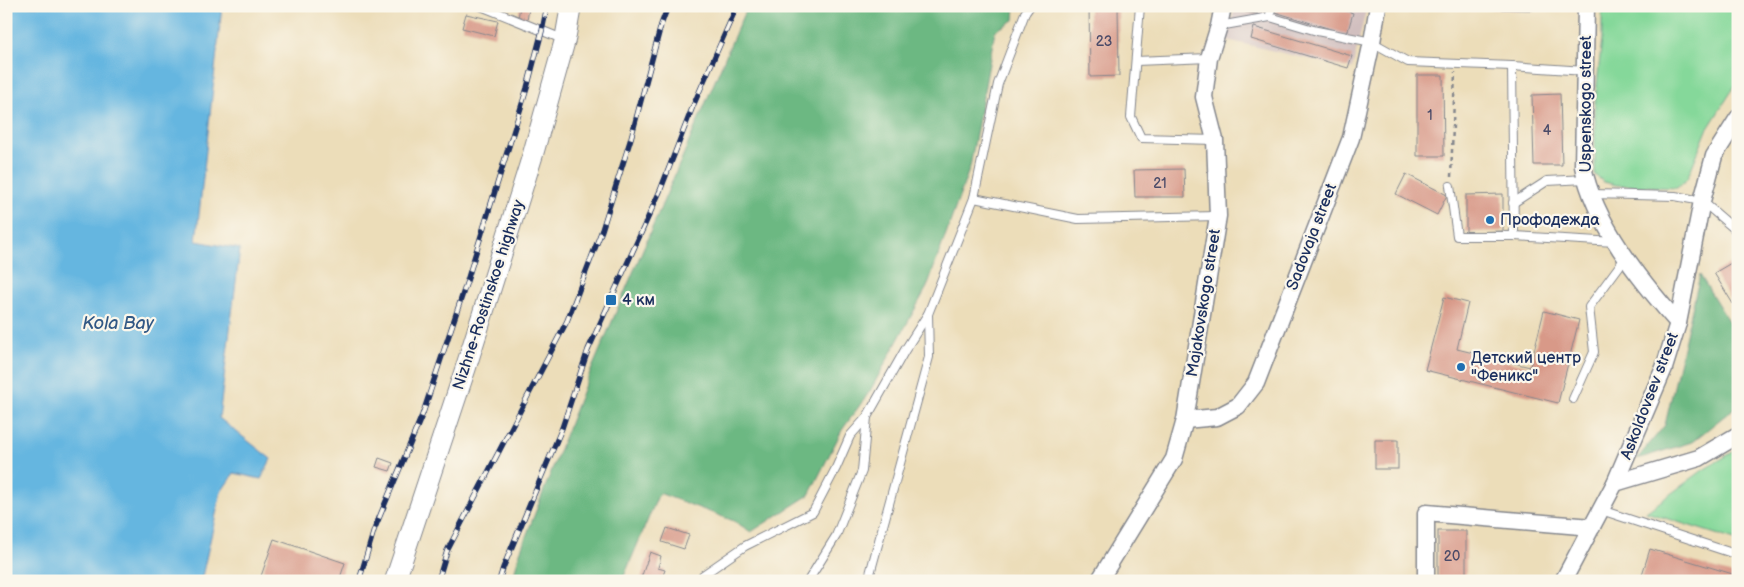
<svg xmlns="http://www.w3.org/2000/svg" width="1744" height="587" viewBox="0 0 1744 587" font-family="'Balsamiq Sans',sans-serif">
<rect width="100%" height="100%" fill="#fbf7ec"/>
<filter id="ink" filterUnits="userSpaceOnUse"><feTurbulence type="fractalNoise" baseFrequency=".02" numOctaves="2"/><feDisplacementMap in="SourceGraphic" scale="10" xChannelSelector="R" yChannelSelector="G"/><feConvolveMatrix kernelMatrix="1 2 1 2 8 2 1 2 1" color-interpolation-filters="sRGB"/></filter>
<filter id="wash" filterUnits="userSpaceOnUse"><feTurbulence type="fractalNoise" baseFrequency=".0096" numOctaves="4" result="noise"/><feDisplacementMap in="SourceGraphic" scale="20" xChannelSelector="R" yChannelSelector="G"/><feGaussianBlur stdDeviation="1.12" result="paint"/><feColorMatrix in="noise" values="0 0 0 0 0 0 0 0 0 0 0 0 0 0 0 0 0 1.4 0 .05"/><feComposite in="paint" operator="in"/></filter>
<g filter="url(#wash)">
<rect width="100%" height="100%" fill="#ecddb9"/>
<!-- industrial -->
<polygon fill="#d1bfbf" points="1235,6 1367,6 1352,69 1227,40"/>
<!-- green -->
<g fill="#85d89a" stroke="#50847c">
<polygon points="1602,6 1738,6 1738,81 1707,130 1687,179 1677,188 1616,185 1604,182 1595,175 1595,103 1602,38"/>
<polygon points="1738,449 1738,541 1646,512 1703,470"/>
</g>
<!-- forest -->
<g fill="#6cb882" stroke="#447470">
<polygon points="747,6 1015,6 1014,20 995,31 970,167 927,287 870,391 842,430 809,495 751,532 734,521 659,493 622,581 512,581 520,552 584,387"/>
<polygon points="1700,275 1738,337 1738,405 1692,442 1637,459 1665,425"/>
</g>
<!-- water -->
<polygon fill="#65b6e0" stroke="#40729f" points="6,6 222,6 196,241 240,249 219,418 271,459 261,479 234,473 221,492 201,581 6,581"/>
<g id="blocks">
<!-- building -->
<g fill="#d89988">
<polygon points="520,6 529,8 527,21 518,19"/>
<polygon points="1089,6 1118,6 1119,76 1090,77"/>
<polygon points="1246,6 1258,6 1257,14 1245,12"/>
<polygon points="1276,6 1331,6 1353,13 1347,34 1275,12"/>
<polygon points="1489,6 1533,6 1533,10 1489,9"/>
<polygon points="466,14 498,21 494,36 462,28"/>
<polygon points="1254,27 1352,56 1348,68 1251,39"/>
<polygon points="1417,75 1443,75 1444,156 1417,156"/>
<polygon points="1560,94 1562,165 1534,165 1532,95"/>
<polygon points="1184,169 1185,197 1135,197 1134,170"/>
<polygon points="1406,174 1447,195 1437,215 1396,194"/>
<polygon points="1503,194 1503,231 1466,232 1466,195"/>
<polygon points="1738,259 1738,312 1714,273"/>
<polygon points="1444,297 1468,303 1457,349 1530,367 1544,311 1579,320 1558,403 1425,370"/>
<rect x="1375" y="440" width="23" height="29"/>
<polygon points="379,458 393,463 390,471 376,467"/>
<polygon points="667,528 689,535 684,549 662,542"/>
<rect x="1438" y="531" width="28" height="50"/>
<polygon points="274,539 345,563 339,581 260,579"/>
<polygon points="1650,549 1736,575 1734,581 1640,581"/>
<polygon points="650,552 661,556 658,568 665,570 661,581 640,581"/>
</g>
</g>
</g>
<g filter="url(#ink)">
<use href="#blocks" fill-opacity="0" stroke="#84868c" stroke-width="1"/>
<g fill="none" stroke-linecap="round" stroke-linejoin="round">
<defs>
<g id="service">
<polyline points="481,6 565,40"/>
<polyline points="1140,6 1131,117 1141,138 1215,140"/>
<polyline points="1271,6 1270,17 1317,31 1372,42 1408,62 1512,66 1585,71"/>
<polyline points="1219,26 1270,17"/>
<polyline points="1136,61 1209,58"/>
<polyline points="1512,66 1514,236"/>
<polyline points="1450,186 1457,236 1514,236 1615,242"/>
<polyline points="1592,194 1675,196 1702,201 1738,232"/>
<polyline points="974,198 1078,219 1218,216"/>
<polyline points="1513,203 1547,181 1586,179"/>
<polyline points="1573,399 1594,352 1589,307 1626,257"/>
<polyline points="1601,510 1735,554"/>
<polyline points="701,581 703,575 745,546 813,512 836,468 850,436 867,417"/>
<polyline points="808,581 836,536 862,471 867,417 905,350 928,314"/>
<polyline points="868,581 929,357 928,314 974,198 998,84 1025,13 1030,6"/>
</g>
<g id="minor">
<path d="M1586,6L1583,166C1594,223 1641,281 1678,323"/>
<polyline points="1185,420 1217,417 1238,406 1256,383 1351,138 1372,42 1378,6"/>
<polyline points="1615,483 1699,458 1738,435"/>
<polyline points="1099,581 1174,459 1185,420 1218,216 1215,140 1204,97 1209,58 1219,26 1223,6"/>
<polyline points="1426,581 1426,513 1592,527"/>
<polyline points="1563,581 1615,483 1664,368 1678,323 1702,201 1714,156 1738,118"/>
</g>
<polyline id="tertiary" points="395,581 466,367 533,154 565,40 571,6"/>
</defs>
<!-- service casing -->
<use href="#service" stroke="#84868c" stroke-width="10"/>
<!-- minor casing -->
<use href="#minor" stroke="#84868c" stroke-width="19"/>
<!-- tertiary casing -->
<use href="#tertiary" stroke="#84868c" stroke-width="22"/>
<!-- path -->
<polyline stroke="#84868c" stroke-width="2.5" stroke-dasharray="4 4" stroke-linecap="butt" points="1451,177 1455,72"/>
<!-- service -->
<use href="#service" stroke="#fff" stroke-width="8"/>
<!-- minor -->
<use href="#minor" stroke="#fff" stroke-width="16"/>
<!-- tertiary -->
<use href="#tertiary" stroke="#fff" stroke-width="20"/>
<defs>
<g id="rail">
<polyline points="359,581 374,530 423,413 467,281 527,88 542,31 547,6"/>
<polyline points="438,581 447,551 567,321 602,230 631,138 661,25 668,6"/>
<polyline points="499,581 503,568 562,428 588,350 660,191 693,106 737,6"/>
</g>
</defs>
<!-- rail casing -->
<use href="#rail" stroke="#1b2f5e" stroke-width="5.5"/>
<!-- rail -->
<use href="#rail" stroke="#fbf7ec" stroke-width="4" stroke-dasharray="11" stroke-linecap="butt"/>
</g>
</g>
<!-- markers -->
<g fill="#1f6fb2" stroke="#fbf7ec" stroke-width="2">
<circle cx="1490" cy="220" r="5"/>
<rect x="605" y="294" width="12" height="12" rx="2.5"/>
<circle cx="1461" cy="367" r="5"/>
</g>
<g text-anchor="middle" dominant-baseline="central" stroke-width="4.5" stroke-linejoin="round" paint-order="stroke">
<!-- number labels -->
<g font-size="14" fill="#4a4a68">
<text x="1104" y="41">23</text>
<text x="1430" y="115">1</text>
<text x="1547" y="130">4</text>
<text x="1160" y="183">21</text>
<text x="1452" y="556">20</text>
</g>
<!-- street labels -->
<g font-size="16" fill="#1b2f5e" stroke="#fbf7ec">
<text transform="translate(1586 104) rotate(-90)">Uspenskogo street</text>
<text transform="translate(1312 237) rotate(-69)">Sadovaja street</text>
<text transform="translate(489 295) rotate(-72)">Nizhne-Rostinskoe highway</text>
<text transform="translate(1204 303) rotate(-81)">Majakovskogo street</text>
<text transform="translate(1650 396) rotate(-69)">Askoldovsev street</text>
</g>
<!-- poi labels -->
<g font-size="16" fill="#1b2f5e" stroke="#fbf7ec" text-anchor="start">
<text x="1500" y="220">Профодежда</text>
<text x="622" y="300">4 км</text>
<text x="1471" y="358">Детский центр<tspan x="1471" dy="18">"Феникс"</tspan></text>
</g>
<!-- water labels -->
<g font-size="18" font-style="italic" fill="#315885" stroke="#fbf7ec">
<text x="118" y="323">Kola Bay</text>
</g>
</g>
<!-- margin -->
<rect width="1744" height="587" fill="none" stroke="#fbf7ec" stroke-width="25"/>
</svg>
